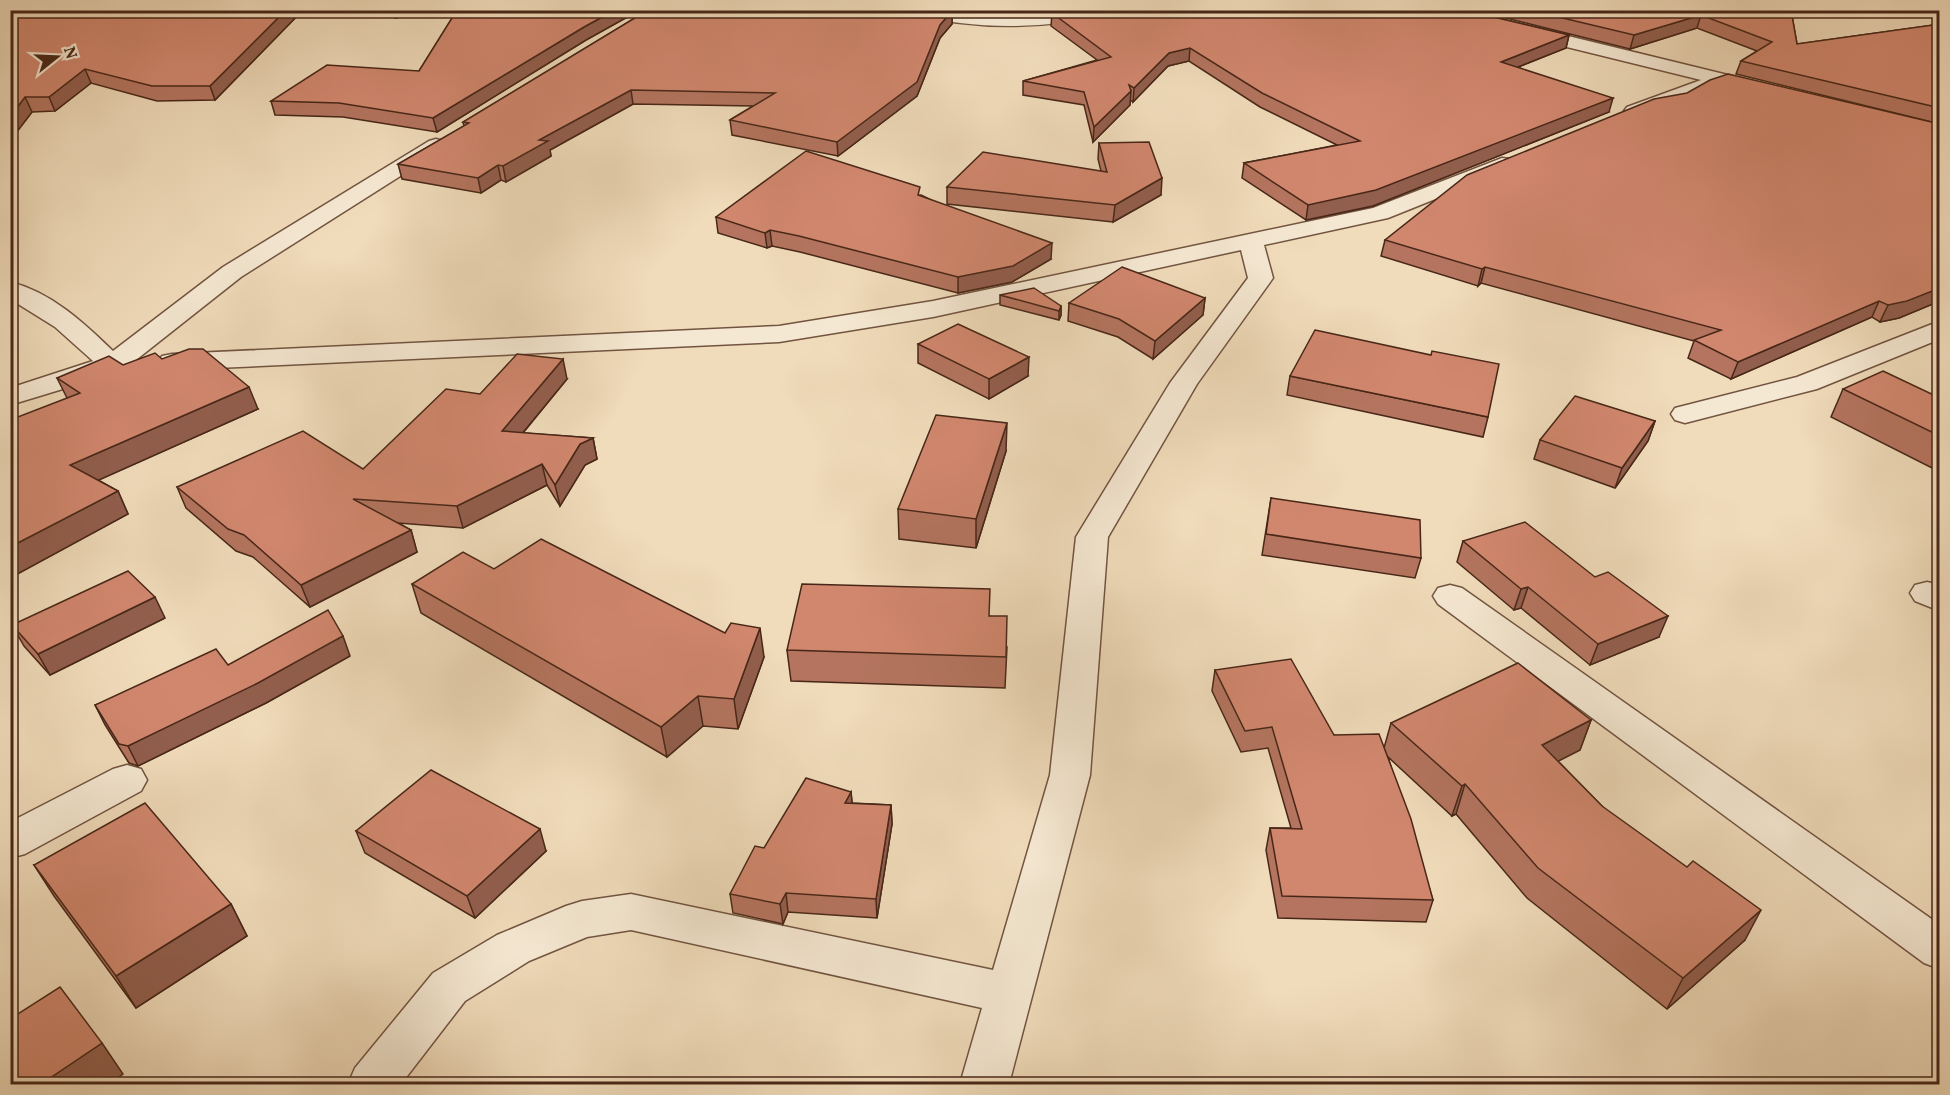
<svg xmlns="http://www.w3.org/2000/svg" width="1950" height="1095" viewBox="0 0 1950 1095" font-family="Vollkorn,serif">
<rect width="100%" height="100%" fill="#f0dbba"/>
<filter id="stains"><feTurbulence type="fractalNoise" baseFrequency=".00333" numOctaves="4"/><feColorMatrix values="0 0 0 0 .2 0 0 0 0 .09 0 0 0 0 .02 0 0 0 .5 -.17"/></filter>
<radialGradient id="worn" r=".72"><stop offset=".6" stop-color="#630" stop-opacity="0"/><stop offset="1" stop-color="#630" stop-opacity=".3"/></radialGradient>
<g fill="none" stroke-linecap="round" stroke-linejoin="round">
<defs>
<g id="street">
<path d="M908,10C942,10 975,18 1009,17C1044,17 1077,10 1111,10L1109,14C1041,30 977,30 910,14Z"/>
<polygon points="1431,10 1462,10 1732,76 1734,80 1732,84 1722,85 1634,117 1627,115 1624,111 1627,107 1701,80 1433,14"/>
<path d="M436,139L443,141L446,145L443,149L241,277L122,371L10,405V388L93,361L55,327L10,299V282C51,292 84,323 113,351L223,267L429,141Z"/>
<polygon points="1502,158 1510,159 1513,164 1510,169 1388,218 1264,245 1273,278 1197,384 1108,537 1090,775 1009,1084 960,1084 982,1008 631,930 587,937 529,961 465,1001 401,1084 348,1084 355,1068 433,973 497,935 566,906 582,901 631,894 993,970 1050,775 1076,537 1170,383 1248,278 1241,250 933,317 779,342 172,370 162,368 158,362 162,356 172,354 779,326 933,301 1373,208"/>
<polygon points="1940,321 1940,339 1817,389 1685,423 1675,420 1671,414 1675,408 1797,377"/>
<polygon points="1927,582 1940,585 1940,611 1915,601 1910,593 1915,585"/>
<polygon points="1450,585 1462,588 1940,925 1940,969 1924,963 1438,604 1433,596 1438,588"/>
<polygon points="127,765 141,769 147,780 141,791 25,854 10,858 10,822 113,769"/>
</g>
</defs>
<!-- street casing -->
<use href="#street" stroke="#725440" stroke-width="3"/>
<!-- street -->
<use href="#street" fill="#f5e8d2" fill-rule="evenodd"/>
</g>
<!-- wall -->
<g fill="#b4745f" stroke="#482718" stroke-width="1.5">
<polygon points="10,10 303,10 215,100 157,101 91,83 55,111 32,112 16,133"/>
<polygon points="383,10 433,10 395,18"/>
<polygon points="457,10 640,10 586,40 437,132 343,117 275,115 271,101 419,71"/>
<polygon points="648,10 964,10 962,12 950,11 952,11 952,24 940,38 917,96 838,156 732,135 730,120 753,106 633,104 550,150 551,156 506,182 501,180 481,193 402,179 398,164 464,126 463,122"/>
<polygon points="1031,10 1464,10 1569,35 1566,48 1518,67 1609,112 1373,206 1306,220 1242,178 1244,163 1337,145 1260,107 1189,61 1168,66 1133,102 1130,100 1130,105 1093,142 1084,105 1023,95 1023,81 1097,60 1051,26 1052,13 1060,12 1035,14"/>
<polygon points="1474,10 1791,10 1797,44 1940,24 1940,124 1736,74 1741,61 1757,51 1697,28 1630,49"/>
<polygon points="1940,124 1940,301 1899,318 1880,322 1872,317 1731,379 1688,358 1694,341 1481,283 1478,286 1381,256 1385,240"/>
<polygon points="1099,143 1161,195 1113,222 947,204 947,187 1101,171 1098,159"/>
<polygon points="921,195 1051,259 1012,282 958,293 800,252 772,246 767,248 718,233 716,217"/>
<polygon points="1000,295 1061,306 1061,315 1059,320 1000,305"/>
<polygon points="1205,298 1203,315 1153,359 1118,337 1068,321 1069,303"/>
<polygon points="918,344 1028,376 989,399 918,363"/>
<polygon points="162,359 258,409 98,480 118,491 128,514 10,578 67,398 57,378 123,365"/>
<polygon points="1290,376 1488,417 1483,437 1287,395"/>
<polygon points="567,379 523,433 593,438 597,459 585,465 560,506 547,485 463,528 398,523 411,530 417,552 310,607 253,557 236,551 186,508 177,487 363,469 480,394"/>
<polygon points="1843,389 1940,398 1940,472 1831,417"/>
<polygon points="1655,421 1648,441 1615,488 1534,459 1540,440"/>
<polygon points="1006,451 976,548 899,539 898,509"/>
<polygon points="1271,498 1421,558 1415,578 1262,555"/>
<polygon points="1463,541 1595,577 1659,637 1590,665 1521,608 1514,610 1457,562"/>
<polygon points="494,569 764,657 738,729 703,726 667,757 421,613 412,584"/>
<polygon points="990,616 1007,647 1005,688 791,681 787,650"/>
<polygon points="165,618 50,675 24,646 12,625"/>
<polygon points="350,656 266,703 138,766 129,763 105,725 95,705 228,665"/>
<polygon points="1215,670 1334,735 1384,748 1391,723 1591,720 1580,750 1558,761 1602,806 1745,940 1667,1009 1527,898 1456,814 1452,816 1388,757 1433,900 1426,922 1278,918 1266,850 1270,828 1291,828 1268,748 1241,752 1212,691"/>
<polygon points="851,792 852,803 891,805 892,824 877,918 788,912 783,924 733,913 730,894 764,848"/>
<polygon points="356,831 546,851 475,918 365,853"/>
<polygon points="34,865 231,904 247,936 136,1008 54,896"/>
</g>
<!-- shaded-wall -->
<g fill="#925e4d" stroke="#482718" stroke-width="1.5">
<polygon points="286,10 303,10 215,100 210,86"/>
<polygon points="393,10 433,10 395,18"/>
<polygon points="615,10 640,10 586,40 437,132 433,118 584,27"/>
<polygon points="1035,10 1080,10 1035,14"/>
<polygon points="952,11 952,24 940,38 917,96 838,156 837,142"/>
<polygon points="1701,15 1697,28 1630,49 1634,35"/>
<polygon points="1569,35 1566,48 1498,75 1501,62"/>
<polygon points="1190,48 1189,61 1168,66 1133,102 1134,88 1169,53"/>
<polygon points="85,69 91,83 55,111 49,97"/>
<polygon points="631,90 633,104 550,150 551,156 506,182 503,166 539,140"/>
<polygon points="1131,91 1130,105 1093,142 1094,127"/>
<polygon points="25,97 32,112 16,133 10,137 10,117"/>
<polygon points="1613,98 1609,112 1373,206 1306,220 1308,205"/>
<polygon points="498,165 501,180 481,193 478,178"/>
<polygon points="1162,178 1161,195 1113,222 1115,205"/>
<polygon points="770,230 772,246 767,248 765,233"/>
<polygon points="1052,243 1051,259 1012,282 958,293 958,277"/>
<polygon points="1485,267 1481,283 1478,286 1482,269"/>
<polygon points="1940,288 1940,301 1899,318 1880,322 1888,305"/>
<polygon points="1205,298 1203,315 1153,359 1155,341"/>
<polygon points="1879,301 1872,317 1731,379 1738,362"/>
<polygon points="1061,306 1061,315 1059,320 1059,311"/>
<polygon points="1029,357 1028,376 989,399 989,379"/>
<polygon points="563,359 567,379 507,452 502,431"/>
<polygon points="249,387 258,409 81,488 70,465"/>
<polygon points="1655,421 1648,441 1615,488 1622,468"/>
<polygon points="1007,423 1006,451 976,548 976,519"/>
<polygon points="593,438 597,459 585,465 560,506 555,485 580,444"/>
<polygon points="542,464 547,485 463,528 457,506"/>
<polygon points="118,491 128,514 10,578 10,547"/>
<polygon points="411,530 417,552 310,607 301,585"/>
<polygon points="1528,587 1521,608 1514,610 1521,589"/>
<polygon points="155,597 165,618 50,675 38,654"/>
<polygon points="1668,616 1659,637 1590,665 1598,644"/>
<polygon points="760,628 764,657 738,729 734,699"/>
<polygon points="343,636 350,656 266,703 138,766 128,746"/>
<polygon points="698,696 703,726 667,757 661,727"/>
<polygon points="1591,720 1580,750 1531,775 1542,745"/>
<polygon points="1465,784 1456,814 1452,816 1462,786"/>
<polygon points="851,792 853,811 845,803"/>
<polygon points="891,805 892,824 877,918 876,899"/>
<polygon points="540,829 546,851 475,918 467,896"/>
<polygon points="786,893 788,912 783,924 780,904"/>
<polygon points="231,904 247,936 136,1008 116,976"/>
<polygon points="1761,910 1745,940 1667,1009 1683,978"/>
<polygon points="102,1043 123,1074 109,1084 41,1084"/>
</g>
<!-- building -->
<g fill="#d1876e" stroke="#482718" stroke-width="1.5">
<polygon points="10,10 123,10 123,13 129,10 286,10 210,86 152,86 85,69 49,97 25,97 10,117"/>
<polygon points="457,10 615,10 584,27 433,118 339,103 271,101 327,65 419,71"/>
<polygon points="648,10 946,10 952,11 940,25 917,82 837,142 730,120 775,93 631,90 539,140 548,141 503,166 498,165 478,178 398,164 469,123 463,122"/>
<polygon points="1069,10 1464,10 1569,35 1501,62 1613,98 1376,190 1308,205 1244,163 1360,141 1262,93 1190,48 1169,53 1134,88 1129,85 1131,91 1094,127 1084,92 1023,81 1111,57 1052,13"/>
<polygon points="1529,10 1791,10 1797,44 1940,24 1940,108 1741,61 1772,42 1701,15 1634,35"/>
<polygon points="1728,74 1940,124 1940,288 1907,301 1888,305 1879,301 1738,362 1694,340 1721,330 1485,267 1482,269 1385,240 1467,175 1654,99 1687,93 1710,80"/>
<polygon points="1149,142 1162,178 1115,205 947,187 983,152 1107,172 1099,143"/>
<polygon points="806,151 920,187 918,195 1052,243 1013,266 958,277 799,236 770,230 765,233 716,217"/>
<polygon points="1122,267 1205,298 1155,341 1119,319 1069,303"/>
<polygon points="1034,288 1061,306 1059,311 1000,295"/>
<polygon points="958,324 1029,357 989,379 918,344"/>
<polygon points="1315,330 1431,355 1432,351 1499,364 1488,417 1290,376"/>
<polygon points="189,349 203,349 249,387 70,465 118,491 10,547 10,420 80,393 57,378 109,356 123,365 155,353 162,359"/>
<polygon points="517,354 563,359 502,431 593,438 580,444 555,485 542,464 457,506 353,499 411,530 301,585 244,535 228,529 177,487 303,431 363,469 446,389 480,394"/>
<polygon points="1883,371 1940,398 1940,436 1843,389"/>
<polygon points="1575,396 1655,421 1622,468 1540,440"/>
<polygon points="936,415 1007,423 976,519 898,509"/>
<polygon points="1271,498 1420,520 1421,558 1266,534"/>
<polygon points="1525,522 1595,577 1608,572 1668,616 1598,644 1528,587 1521,589 1463,541"/>
<polygon points="541,539 725,633 731,623 760,628 734,699 698,696 661,727 412,584 463,552 494,569"/>
<polygon points="128,571 155,597 38,654 12,625"/>
<polygon points="802,584 990,589 989,616 1007,616 1006,657 787,650"/>
<polygon points="328,610 343,636 258,683 128,746 119,744 95,705 216,649 228,665"/>
<polygon points="1291,659 1334,735 1379,734 1411,819 1433,900 1282,896 1270,828 1302,829 1272,727 1245,731 1215,670"/>
<polygon points="1518,663 1591,720 1542,745 1602,806 1687,867 1693,861 1761,910 1683,978 1538,868 1465,784 1462,786 1391,723"/>
<polygon points="431,770 540,829 467,896 356,831"/>
<polygon points="806,778 851,792 845,803 891,805 876,899 786,893 780,904 730,894 755,846 764,848"/>
<polygon points="145,803 231,904 116,976 34,865"/>
<polygon points="60,987 102,1043 41,1084 10,1084 10,1019"/>
</g>
<!-- margin -->
<rect width="1950" height="1095" fill="none" stroke="#f0dbba" stroke-width="36"/>
<rect x="12" y="12" width="1926" height="1071" fill="none" stroke="#482718" stroke-width="3"/>
<rect x="18" y="18" width="1914" height="1059" fill="none" stroke="#482718" stroke-width="1.5"/>
<!-- north arrow -->
<g transform="translate(57 57) rotate(72)" stroke="#f5e8d2" stroke-width="4.5" paint-order="stroke">
<path d="M0-4.5L10 22L0 15L-10 22Z" fill="#482718"/>
<text y="-9" font-size="16" font-weight="bold" text-anchor="middle" fill="#482718">N</text>
</g>
<rect width="100%" height="100%" filter="url(#stains)"/>
<rect width="100%" height="100%" fill="url(#worn)"/>
</svg>
